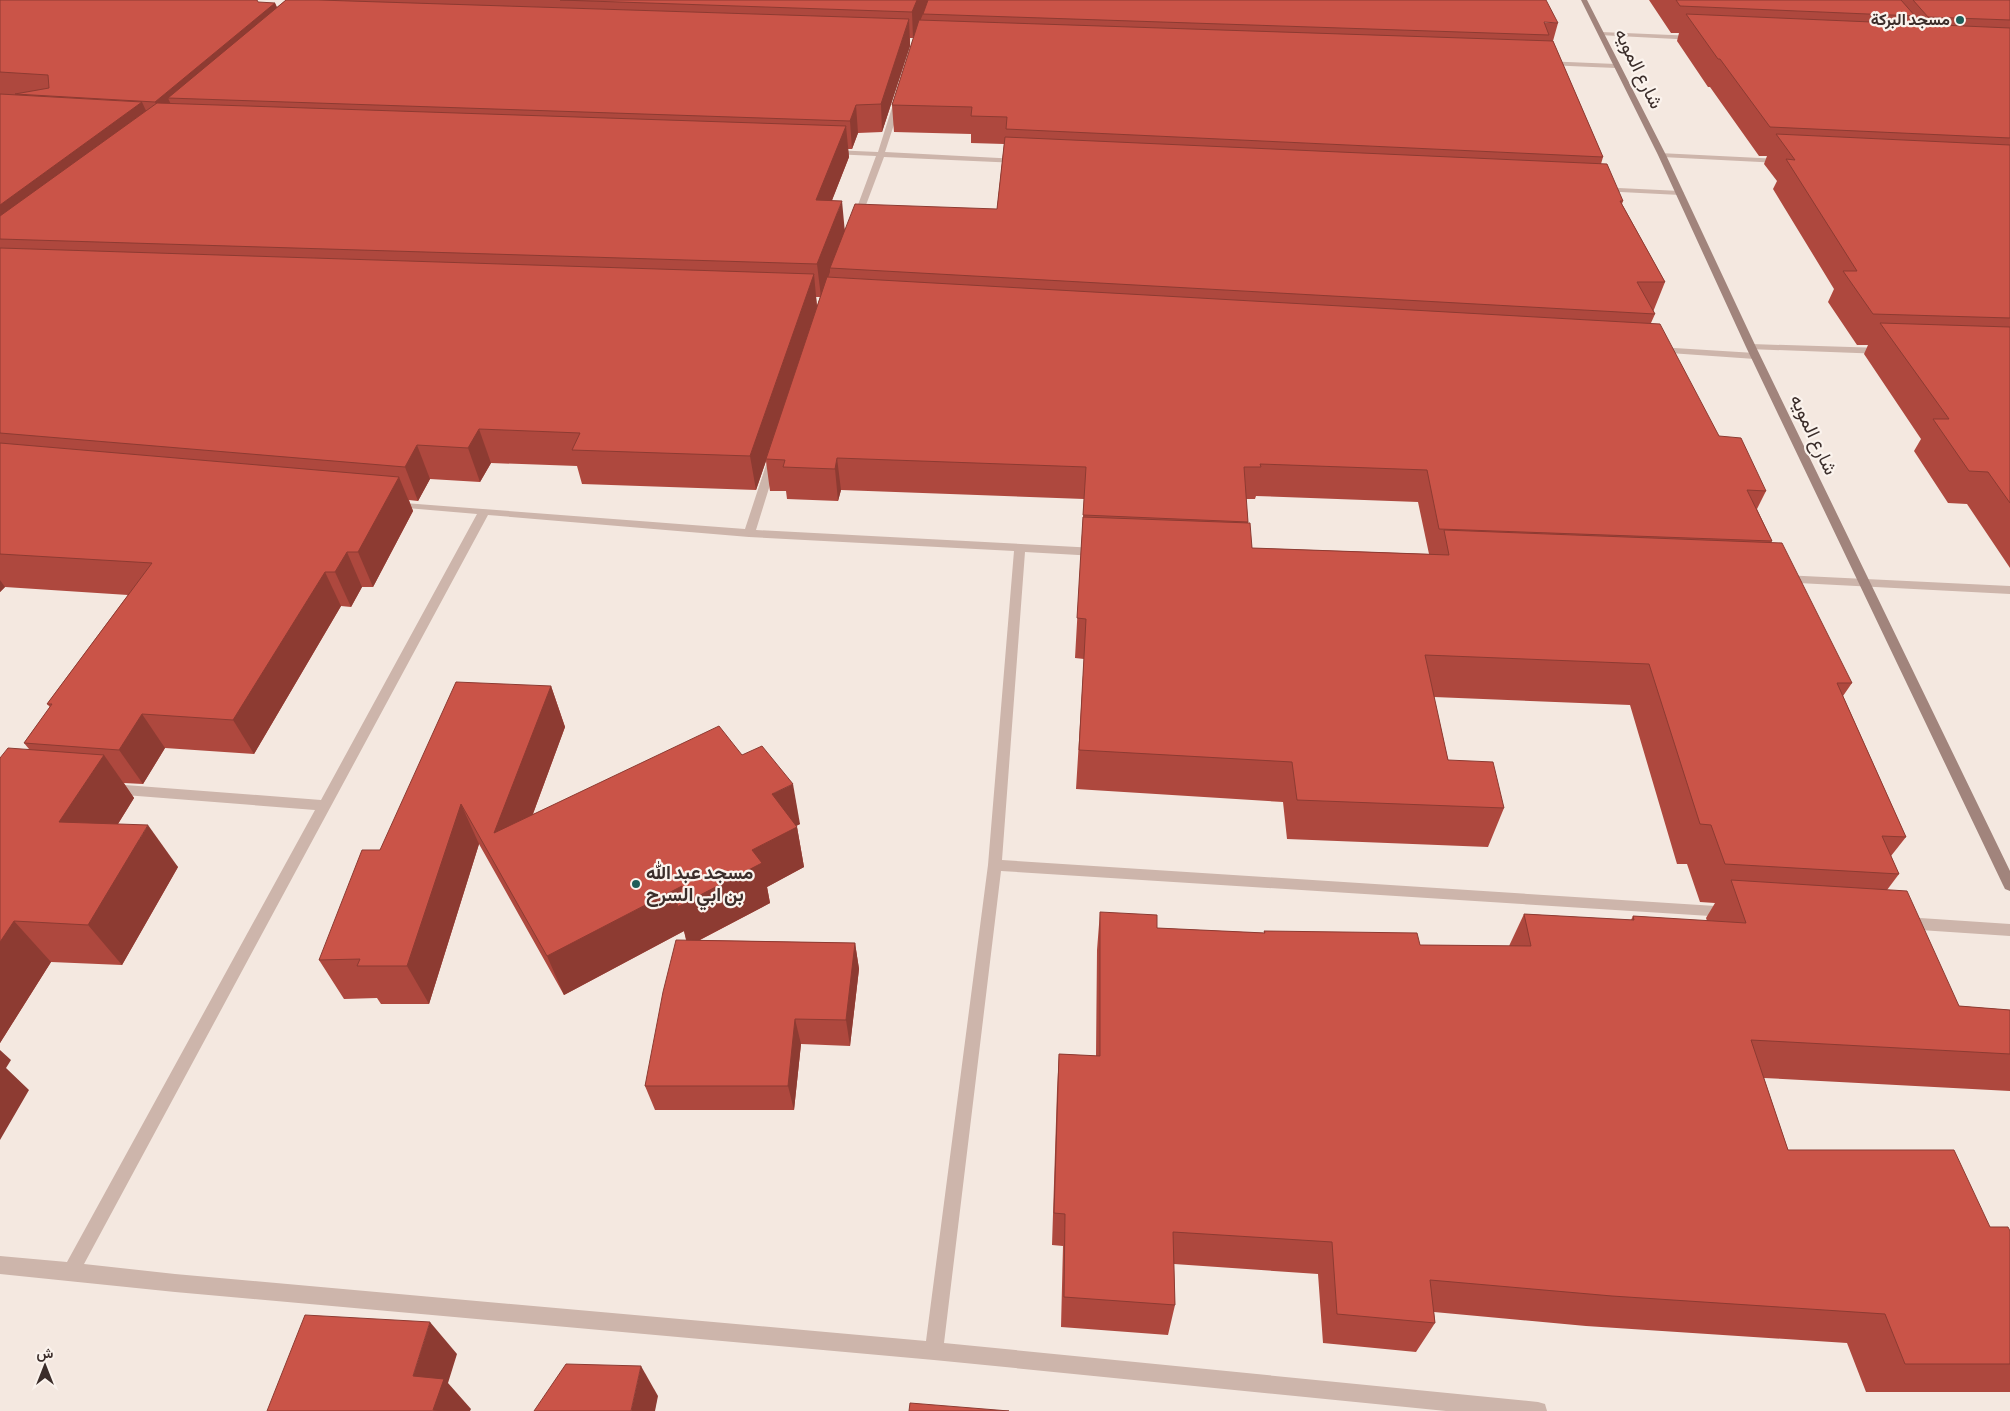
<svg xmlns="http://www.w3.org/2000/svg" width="2010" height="1411" viewBox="0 0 2010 1411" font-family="'Alegreya Sans',Vazirmatn,sans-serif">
<rect width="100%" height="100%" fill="#f4e8e0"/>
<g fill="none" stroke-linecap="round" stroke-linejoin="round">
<!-- street -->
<g fill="#cdb5ab" fill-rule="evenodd">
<polygon points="1601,32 1695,36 1698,38 1695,40 1599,35 1599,33"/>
<polygon points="1543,61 1616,64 1620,66 1616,68 1546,65 1543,65"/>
<polygon points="895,98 902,100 885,152 1019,159 1023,161 1019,163 884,157 860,221 853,223 852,221 876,156 832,154 828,152 832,150 878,152"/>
<polygon points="1659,153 1782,159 1786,161 1782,163 1662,157 1658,155"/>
<polygon points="1598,187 1680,191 1684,193 1680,195 1601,191 1597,189"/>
<polygon points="1751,344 1883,348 1888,351 1883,354 1748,349 1748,345"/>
<polygon points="1658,347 1755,353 1760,356 1755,359 1655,352 1655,348"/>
<path d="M773,456L778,459L756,530L1096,548L1102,552L1096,556L1025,552L1002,860L1731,907L1733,911L1731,915L1726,917L1001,871L944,1343L1538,1402L1545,1404L1547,1411H1446L934,1360L175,1292L0,1274V1256L67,1262L315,810L112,794L107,793L105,789L107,785L112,784L321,800L477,514L395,507L391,506L390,504L391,502L745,529L768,459ZM488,515L749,537L1014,551L988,865L926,1341L175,1274L84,1264Z"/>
<polygon points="1783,575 2010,586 2010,594 1779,582 1777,579 1779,576"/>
<polygon points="1905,917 2010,924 2010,936 1905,929 1900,927 1898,923 1900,919"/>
</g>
<!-- secondary -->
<polygon fill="#a1847c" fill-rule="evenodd" points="1581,0 1587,0 1666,155 1756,347 2010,871 2010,891 2005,889 2003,885 1746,347 1658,155"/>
</g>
<!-- wall -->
<g fill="#ae483e" fill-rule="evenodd">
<path d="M0,0L275,3L277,7L286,0H928L1558,23L1553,41L1603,157L1601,164L1623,201L1622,204L1665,282L1653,312L1655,314L1651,323L1719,436L1766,491L1757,509L1772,541L1771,543L1852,683L1843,696L1906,837L1891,856L1899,874L1887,890L1959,1006L2010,1010V1091L1764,1078L1788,1150L1990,1227L2010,1231V1392H1866L1847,1343L1586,1326L1434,1312L1435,1323L1416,1352L1323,1343L1318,1274L1174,1264L1175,1305L1168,1335L1061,1327L1063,1246L1052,1245L1057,1090L1059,1054L1096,1056L1097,950L1100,912L1157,928L1264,933V931L1420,945L1509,946L1524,914L1631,920L1633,916L1707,921L1706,918L1715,903L1700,902L1687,864H1677L1630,705L1434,697L1448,760L1504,808L1488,847L1287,839L1283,802L1076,789L1084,659L1075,658L1084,499L841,490L838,501L787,499L786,491H770L766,461L756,490L582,484L577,466L491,463L480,482L430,479L418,501L409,500L413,511L373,587H362L351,607L341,606L254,754L165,748L143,784L124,783L134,798L118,824L178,867L122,965L51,962L0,1043V758L29,749L24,743L50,707L47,704L128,595L5,587L0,592ZM916,30L892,105L894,132L971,134V143L1004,144L997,209L845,230L832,200L849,157L848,149H852L858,133L882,132L910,46V38H913ZM816,297H820L817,306ZM1256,496L1418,502L1429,554L1252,548L1248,523L1246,499H1255Z"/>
<polygon points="1649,0 2010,0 2010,568 1967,504 1948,503 1914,451 1921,439 1864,354 1868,345 1857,345 1828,302 1834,289 1773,189 1777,181 1764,164 1767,156 1759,156 1710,87 1708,87 1677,41 1679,33 1671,33"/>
<polygon points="551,686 565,727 533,814 742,755 800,824 796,826 797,827 804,867 767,887 770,903 700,940 855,943 859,969 850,1046 801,1044 794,1110 655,1110 645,1086 686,940 684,931 564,995 479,844 429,1004 381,1004 377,998 344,999 319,960 380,850"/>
</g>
<!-- shaded-wall -->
<g fill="#8d3b32">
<polygon points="917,0 928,0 928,2 913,38 912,12"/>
<polygon points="275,3 283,24 168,98 176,116 165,125 155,102"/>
<polygon points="909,19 910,46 882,132 881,104"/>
<polygon points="142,102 156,133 0,239 0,205"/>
<polygon points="856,105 858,133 852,149 850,121"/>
<polygon points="846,126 849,157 820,231 816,200"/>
<polygon points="842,201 845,233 830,268 830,272 821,297 817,264"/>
<polygon points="814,274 817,307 766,459 766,461 756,490 750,456"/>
<polygon points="479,429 491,463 480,482 468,448"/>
<polygon points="417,445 430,479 418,501 405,467"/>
<polygon points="837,458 841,490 838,501 835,469"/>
<polygon points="399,477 413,511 373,587 358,552"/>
<polygon points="347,552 362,587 351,607 335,572"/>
<polygon points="325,572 341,606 254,754 233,720"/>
<polygon points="0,580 5,587 0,592"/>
<polygon points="551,686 565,727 511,873 494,833"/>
<polygon points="142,714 165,748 143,784 119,750"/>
<polygon points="104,755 134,798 93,864 59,822"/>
<polygon points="793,784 800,824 780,834 772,794"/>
<polygon points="461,804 479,844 429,1004 407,966"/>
<polygon points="148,825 178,867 122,965 88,925"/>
<polygon points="797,827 804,867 767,887 770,903 688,946 684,931 564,995 547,956"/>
<polygon points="14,921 51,962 0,1043 0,942"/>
<polygon points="855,943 859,969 850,1046 846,1020"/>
<polygon points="795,1019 801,1044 794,1110 788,1086"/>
<polygon points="0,1050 11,1060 6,1068 29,1090 0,1140"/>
<polygon points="430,1322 457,1354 448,1383 471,1409 470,1411 434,1411 413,1376"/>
<polygon points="641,1366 658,1396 655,1411 631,1411"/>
</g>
<!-- building -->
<g fill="#ca5448" stroke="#8d3b32">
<polygon points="0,0 257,0 258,2 275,3 155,102 15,94 49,88 48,75 0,72"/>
<polygon points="286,0 319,0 909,19 881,104 856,105 850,121 168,98"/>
<polygon points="560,0 917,0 912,12"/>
<polygon points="928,0 1546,0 1558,23 1544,22 1549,35 923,14"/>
<polygon points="1676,0 1901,0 1915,16 1680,6"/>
<polygon points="1913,0 2010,0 2010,20 1928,17"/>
<polygon points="1686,14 2010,28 2010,138 1770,127 1720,59 1718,59"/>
<polygon points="919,20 1553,41 1603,157 1006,129 1007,117 971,116 972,107 892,105"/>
<polygon points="0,94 142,102 0,205"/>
<polygon points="157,103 846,126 816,200 842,201 817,264 0,239 0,216"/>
<polygon points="1776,134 2010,145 2010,318 1873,314 1843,271 1857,271 1786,159 1795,160"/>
<polygon points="1005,137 1607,164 1623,201 1620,201 1665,282 1637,282 1655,314 830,268 855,204 997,209"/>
<polygon points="0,248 814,274 750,456 572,450 580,433 479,429 468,448 417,445 405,467 0,433"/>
<polygon points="827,277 1660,324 1719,436 1741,438 1766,491 1747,490 1772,541 1439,529 1427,470 1260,464 1261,467 1244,467 1248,522 1083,515 1086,467 837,458 835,469 783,467 785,460 766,459"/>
<polygon points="1880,323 2010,327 2010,503 1988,472 1969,471 1933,419 1949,419"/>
<polygon points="0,443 399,477 358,552 347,552 335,572 325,572 233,720 142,714 119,750 24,743 52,704 47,704 152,563 0,554"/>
<polygon points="1083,517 1250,523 1252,548 1449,555 1444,530 1782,543 1852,683 1837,683 1906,837 1882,836 1899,874 1725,864 1711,825 1700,824 1649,664 1425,655 1448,760 1493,762 1504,808 1297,800 1292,762 1079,750 1086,619 1077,618"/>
<polygon points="456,682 551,686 494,833 719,726 742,755 762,746 793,784 772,794 797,827 752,850 762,863 677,907 682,886 547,956 461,804 407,966 357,966 360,959 319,960 362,850 380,850"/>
<polygon points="8,748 104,755 59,822 148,825 88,925 14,921 0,942 0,758"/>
<polygon points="1731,880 1907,891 1959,1006 2010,1010 2010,1054 1751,1040 1788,1150 1954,1150 1990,1227 2008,1227 2010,1231 2010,1364 1905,1364 1885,1314 1612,1296 1430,1280 1435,1323 1337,1314 1332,1242 1173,1232 1175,1305 1064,1297 1065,1214 1054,1213 1059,1054 1100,1056 1100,912 1157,915 1157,928 1265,933 1264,931 1417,933 1420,945 1531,946 1524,914 1634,920 1633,916 1746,923"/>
<polygon points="676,940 855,943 846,1020 795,1019 788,1086 645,1086 663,992"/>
<polygon points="305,1315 430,1322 413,1376 444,1379 433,1410 445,1411 267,1411"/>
<polygon points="566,1364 641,1366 631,1411 534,1411"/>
<polygon points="910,1403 1009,1411 909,1411"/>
</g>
<!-- markers -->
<g fill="#1e5e59" stroke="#fbf3ed" stroke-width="2">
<circle cx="1960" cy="20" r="5"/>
<circle cx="636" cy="884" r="5"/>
</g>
<g text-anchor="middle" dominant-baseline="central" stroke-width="4.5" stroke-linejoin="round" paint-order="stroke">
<!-- far-poi labels -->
<g font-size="16" font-weight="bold" fill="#3b2d2a" stroke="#fbf3ed" text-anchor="end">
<text x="1950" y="20">مسجد البركة</text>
</g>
<!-- street labels -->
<g font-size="19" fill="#3b2d2a" stroke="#fbf3ed">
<text transform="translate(1638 69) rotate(64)">شارع المويه</text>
<text transform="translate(1813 435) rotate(65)">شارع المويه</text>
</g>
<!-- poi labels -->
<g font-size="19" font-weight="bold" fill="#3b2d2a" stroke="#fbf3ed" text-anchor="start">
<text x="646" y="873">مسجد عبد الله<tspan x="646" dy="22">بن ابي السرح</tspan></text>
</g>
</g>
<!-- north arrow -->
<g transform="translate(45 1366)" stroke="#fbf3ed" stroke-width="4" paint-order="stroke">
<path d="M0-4L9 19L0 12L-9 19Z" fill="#3b2d2a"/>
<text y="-8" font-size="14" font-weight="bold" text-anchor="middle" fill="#3b2d2a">ش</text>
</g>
</svg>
